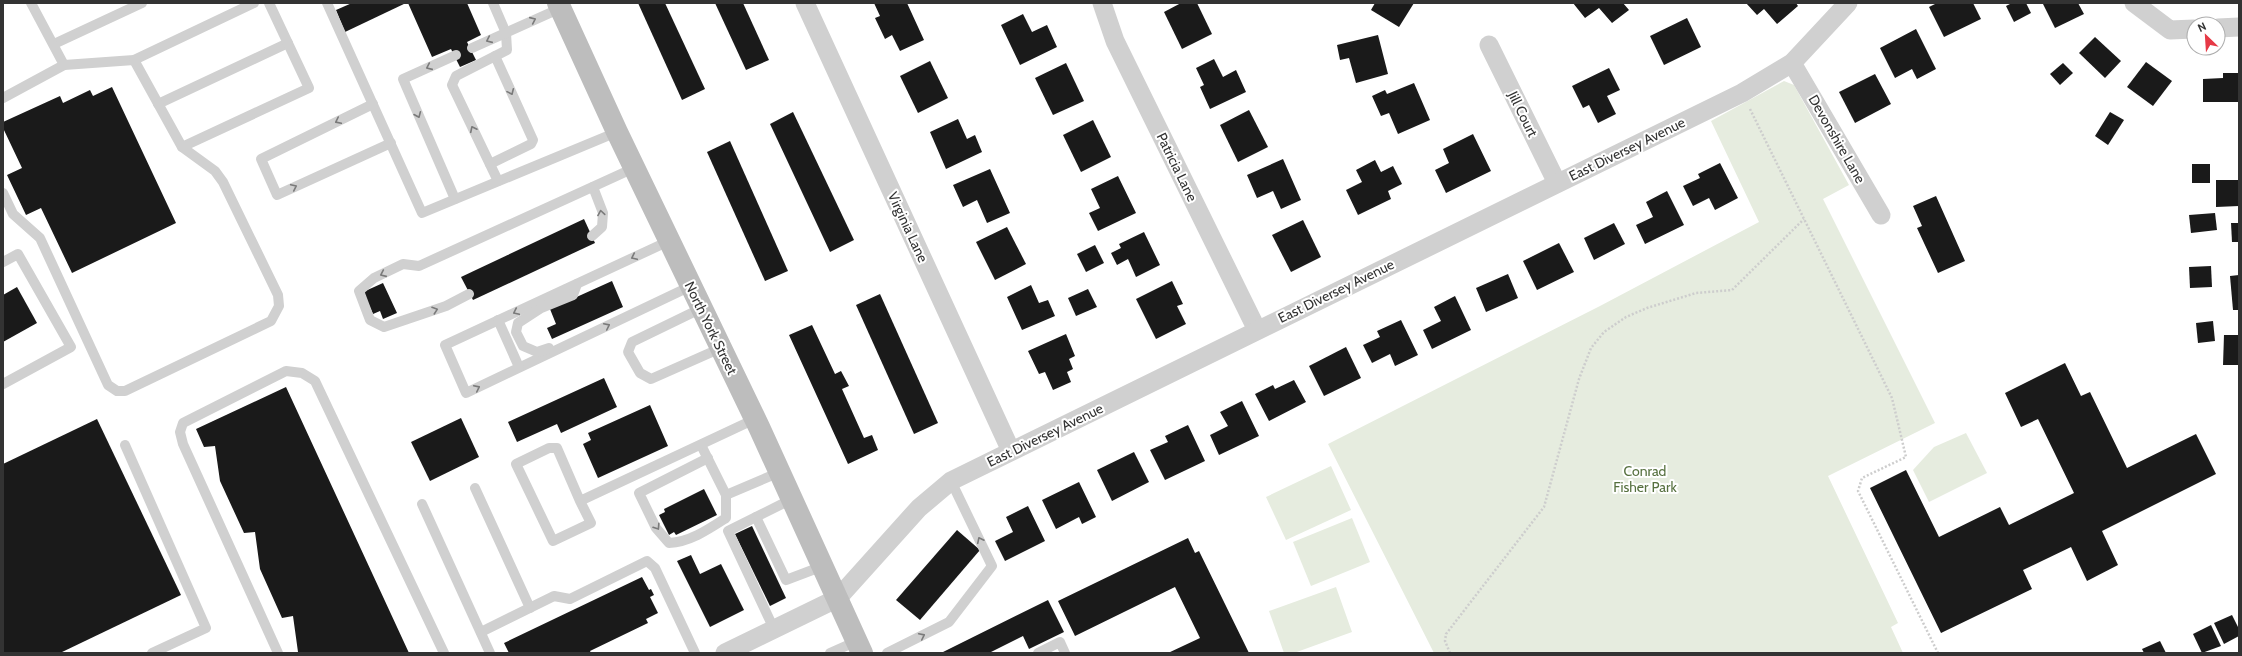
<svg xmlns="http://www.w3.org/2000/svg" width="2242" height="656" viewBox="0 0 2242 656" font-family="Cabin,sans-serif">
<rect width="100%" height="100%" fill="#fff"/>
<!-- green -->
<g fill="#e6ecdf">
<polygon points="1784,81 1794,85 1849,185 1823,199 1935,423 1828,476 1898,623 1891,627 1903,653 1434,653 1328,444 1600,306 1759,222 1711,121"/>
<polygon points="1966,433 1987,473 1929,502 1913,470 1934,447"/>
<polygon points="1331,466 1351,510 1286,540 1266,497"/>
<polygon points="1352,518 1370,562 1311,586 1293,542"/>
<polygon points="1336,587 1352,632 1294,653 1284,653 1269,611"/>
</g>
<!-- building -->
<g fill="#1a1a1a">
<polygon points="352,3 406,3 345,32 336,10"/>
<polygon points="408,3 467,3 481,35 467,42 476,60 460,67 451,49 432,57"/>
<polygon points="638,3 665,3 705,89 682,100"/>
<polygon points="715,3 743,3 769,60 746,70"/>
<polygon points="874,3 907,3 924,40 900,51 892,35 885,39 875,18 880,16"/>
<polygon points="1181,3 1197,3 1212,34 1182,49 1164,12"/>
<polygon points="1375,3 1414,3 1399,27 1371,10"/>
<polygon points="1573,3 1623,3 1629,10 1612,23 1599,8 1585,18"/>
<polygon points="1746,3 1796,3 1798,6 1777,24 1764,9 1757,15"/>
<polygon points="1937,3 1973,3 1981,19 1944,37 1929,7"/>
<polygon points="2012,3 2026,3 2031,13 2014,22 2006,6"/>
<polygon points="2046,3 2078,3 2084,14 2055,28 2043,4"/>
<polygon points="1023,14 1032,32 1047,25 1057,47 1020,65 1001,25"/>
<polygon points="1687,18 1701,47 1664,65 1650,36"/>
<polygon points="1916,29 1936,69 1917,79 1912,69 1895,78 1880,48"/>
<polygon points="1378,35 1388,74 1356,83 1349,58 1340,60 1337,45"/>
<polygon points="2095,37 2121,61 2105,78 2079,53"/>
<polygon points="1214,59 1223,77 1236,70 1246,92 1210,109 1200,87 1204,85 1196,68"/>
<polygon points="930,61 948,98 918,113 900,76"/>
<polygon points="2146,62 2172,81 2153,106 2127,87"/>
<polygon points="1066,63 1084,101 1053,115 1035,78"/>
<polygon points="2063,63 2073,73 2060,85 2050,74"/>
<polygon points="1609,68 1620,90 1607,96 1616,114 1598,123 1589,105 1583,108 1572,86"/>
<polygon points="2223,73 2239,73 2239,102 2203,102 2203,79 2223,78"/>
<polygon points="1875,74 1891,104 1855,123 1839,92"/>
<polygon points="1414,83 1430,120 1398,134 1389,113 1381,116 1372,96 1385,90 1387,94"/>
<polygon points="112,87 176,223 72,273 41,208 26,215 7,175 22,168 3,128 3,122 60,96 63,103 90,90 93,96"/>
<polygon points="1249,110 1268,147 1238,162 1220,125"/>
<polygon points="793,112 854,240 830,252 770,124"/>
<polygon points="2110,112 2124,120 2108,145 2095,136"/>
<polygon points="958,119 967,139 975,135 982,152 946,169 930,132"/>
<polygon points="1093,120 1111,157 1081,172 1063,135"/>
<polygon points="1473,134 1491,171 1446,193 1435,170 1449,163 1443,149"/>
<polygon points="730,141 788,271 765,281 707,152"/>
<polygon points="1283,159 1301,200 1281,209 1273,191 1257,198 1247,175"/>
<polygon points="1375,160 1381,172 1393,166 1402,184 1388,191 1391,199 1358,215 1346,190 1362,182 1356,170"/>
<polygon points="1720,163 1738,198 1715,210 1709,198 1693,206 1683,186 1700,178 1698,174"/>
<rect x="2192" y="164" width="18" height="19"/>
<polygon points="990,169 1010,213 987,223 977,200 963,207 953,185"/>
<polygon points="1118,176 1136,213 1098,231 1089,213 1100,208 1091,189"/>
<polygon points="2216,180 2239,180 2239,206 2216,207"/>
<polygon points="1667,191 1684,225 1645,244 1636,225 1653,217 1646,202"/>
<polygon points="1936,196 1965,261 1938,273 1917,228 1922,226 1913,206"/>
<polygon points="2215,213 2217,230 2191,233 2189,215"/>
<polygon points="584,219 595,243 473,300 461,277"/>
<polygon points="1303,220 1321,257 1291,272 1272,235"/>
<polygon points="1614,223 1625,244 1594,260 1584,238"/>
<polygon points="2231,223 2239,223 2239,242 2232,242"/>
<polygon points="1007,227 1026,264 995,280 976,242"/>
<polygon points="1144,232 1160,265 1136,277 1128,259 1117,265 1111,253 1121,248 1119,244"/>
<polygon points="1559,243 1574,272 1537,290 1523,261"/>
<polygon points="1095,245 1104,263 1086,272 1077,254"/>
<polygon points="2211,266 2212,287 2190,288 2189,267"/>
<polygon points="1508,274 1518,298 1486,312 1476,288"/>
<polygon points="2239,275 2239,310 2233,310 2230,276"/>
<polygon points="612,281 623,307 552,339 547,328 556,324 550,309"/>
<polygon points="1172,281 1183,304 1177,306 1186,324 1156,339 1136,299"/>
<polygon points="383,283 397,313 383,319 380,311 373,314 363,292"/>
<polygon points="1031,285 1039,303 1048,300 1055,316 1022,330 1007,297"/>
<polygon points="17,287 37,323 3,342 3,295"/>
<polygon points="1088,289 1097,307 1076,316 1068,298"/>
<polygon points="880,294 938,423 914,434 856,305"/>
<polygon points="1455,296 1471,330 1432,349 1423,330 1441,321 1434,307"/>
<polygon points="1401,320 1418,355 1395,366 1390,354 1372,363 1363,345 1380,337 1377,331"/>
<polygon points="2213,321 2215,341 2198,343 2196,323"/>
<polygon points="812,325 835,374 841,371 849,386 842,389 864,438 872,435 878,450 848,464 789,335"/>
<polygon points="1066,334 1075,356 1069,359 1073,369 1067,372 1071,382 1053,390 1045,372 1039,374 1028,351"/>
<polygon points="2224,335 2239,335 2239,365 2223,365"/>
<polygon points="1346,347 1361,378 1324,396 1309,366"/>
<polygon points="2065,363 2081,396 2090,392 2127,468 2196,434 2216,474 2102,531 2118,565 2087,581 2071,547 2023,570 2032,589 1941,633 1870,488 1906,470 1939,537 2000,507 2009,525 2074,493 2038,419 2021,427 2005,393"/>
<polygon points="604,378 617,407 561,433 557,424 517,442 508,422"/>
<polygon points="1294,380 1306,402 1269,421 1255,394 1273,385 1275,389"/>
<polygon points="286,387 409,653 298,652 293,616 282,618 260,569 255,532 244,533 220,481 215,446 204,447 196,429"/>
<polygon points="1242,401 1259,436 1219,455 1210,435 1228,426 1220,412"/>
<polygon points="650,405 668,446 598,478 583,444 591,440 588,433"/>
<polygon points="461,418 479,457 430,481 411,442"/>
<polygon points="97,419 181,595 60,653 3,653 3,464"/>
<polygon points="1188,425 1205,461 1165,480 1150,450 1168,442 1165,436"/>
<polygon points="1134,452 1149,482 1112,501 1097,470"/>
<polygon points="1079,482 1096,517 1082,524 1079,517 1056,529 1042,500"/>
<polygon points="704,489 717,515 676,535 674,532 669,535 659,515 665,512 664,509"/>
<polygon points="1028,506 1045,541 1005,561 995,541 1013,532 1006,517"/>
<polygon points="752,526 786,598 770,606 735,534"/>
<polygon points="957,530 980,550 920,620 896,600"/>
<polygon points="1188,538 1195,553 1199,551 1249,653 1168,653 1200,638 1175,587 1075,636 1058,601"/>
<polygon points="691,555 700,574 721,564 744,610 710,627 677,561"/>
<polygon points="642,577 649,590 651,589 654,595 650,597 658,613 646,619 648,623 590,651 591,653 509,653 504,643"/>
<polygon points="1048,600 1064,632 1029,649 1023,636 989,653 941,653"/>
<polygon points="2232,615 2239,629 2239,636 2224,644 2214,623"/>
<polygon points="2211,625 2221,646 2202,653 2193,634"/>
<polygon points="2160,641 2166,653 2144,653 2142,649"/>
</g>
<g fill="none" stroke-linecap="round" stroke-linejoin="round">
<!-- path -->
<g stroke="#cdcdcd" stroke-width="2.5" stroke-dasharray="2 2" stroke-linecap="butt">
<polyline points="1750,109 1892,398 1906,457 1862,478 1858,491 1938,653"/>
<polyline points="1450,653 1445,641 1446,634 1544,507 1579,379 1591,348 1604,332 1626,317 1647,308 1696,293 1732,290 1804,219"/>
</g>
<!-- lane -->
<g stroke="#d0d0d0" stroke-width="10">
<polyline points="327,3 422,213 617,132"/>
<polyline points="493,3 506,33 507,50 456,76 452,85 498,181"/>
<polyline points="54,44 142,3"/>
<polyline points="472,48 561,8"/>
<polyline points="64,65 134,60 254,3"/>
<polyline points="3,98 64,65 31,3"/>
<polyline points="158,104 288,43"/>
<polyline points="373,104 261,159 277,195 391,143"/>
<polyline points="182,147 309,88 269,3"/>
<polyline points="490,164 531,144 533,140 495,56"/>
<polyline points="3,193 13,214 40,238 108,385 117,391 125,391 271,321 279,306 278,295 223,182 215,171 182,147 134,60"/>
<polyline points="455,199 403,79 456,55"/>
<polyline points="592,236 602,227 603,213 593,187"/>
<polyline points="669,241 445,345 466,393 691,286"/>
<polyline points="3,262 18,254 71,347 3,384"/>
<polyline points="469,294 446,306 384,327 370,320 359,291 374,278 403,264 419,266 634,168"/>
<polyline points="702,308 632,342 628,352 640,373 651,379 721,348"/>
<polyline points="498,320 519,367"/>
<polyline points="549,348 537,352 523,346 516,332 518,323 541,308 573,295 577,284"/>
<polyline points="125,445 206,628 152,653"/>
<polyline points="701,445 726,495 780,472"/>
<path d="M708,458L639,493L656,528L669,543C690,542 709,529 726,518V495"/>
<polyline points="475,488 530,608"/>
<polyline points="580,501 591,523 553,541 516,464 549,448 557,448 580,501 755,419"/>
<polyline points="422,504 490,653"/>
<polyline points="756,517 786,580 823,566"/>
<polyline points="774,629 728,531 792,499"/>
<polyline points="481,632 554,596 570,599 647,561 655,568 695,653"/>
<polyline points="278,653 183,444 180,432 183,423 286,371 302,373 315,381 444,653"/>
<polyline points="830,653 857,641"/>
<polyline points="887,653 949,622 992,566 951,481"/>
<polyline points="1038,653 1060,642 1065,653"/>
</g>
<!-- street -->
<g stroke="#d0d0d0" stroke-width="19">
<polyline points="805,3 1011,451"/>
<polyline points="1102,3 1115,41 1257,330"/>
<polyline points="2134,3 2170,30 2194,29"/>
<polyline points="2218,28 2239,27"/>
<polyline points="1489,45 1557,183"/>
<polyline points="1792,63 1881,215"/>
<polyline points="725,653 838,598 919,508 951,481 1742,93 1792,63 1848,3"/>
</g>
<!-- secondary -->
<polyline stroke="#bdbdbd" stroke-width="22" points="558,3 617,132 759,427 862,653"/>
</g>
<!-- one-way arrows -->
<defs><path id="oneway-chevron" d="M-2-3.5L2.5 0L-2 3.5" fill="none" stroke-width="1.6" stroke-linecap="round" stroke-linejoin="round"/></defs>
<g stroke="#7a7a7a">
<use href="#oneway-chevron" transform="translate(533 20) rotate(-24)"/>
<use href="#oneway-chevron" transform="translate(489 40) rotate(156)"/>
<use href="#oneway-chevron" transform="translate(429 67) rotate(156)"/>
<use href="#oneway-chevron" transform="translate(511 92) rotate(66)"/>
<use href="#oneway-chevron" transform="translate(418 115) rotate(67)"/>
<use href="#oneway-chevron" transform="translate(338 121) rotate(154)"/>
<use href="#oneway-chevron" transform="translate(473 129) rotate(-116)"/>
<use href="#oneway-chevron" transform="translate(294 187) rotate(-25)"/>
<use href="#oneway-chevron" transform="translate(601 213) rotate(-99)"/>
<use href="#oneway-chevron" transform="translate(634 257) rotate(155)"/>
<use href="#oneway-chevron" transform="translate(383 274) rotate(156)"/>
<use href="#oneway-chevron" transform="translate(435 310) rotate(-19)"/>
<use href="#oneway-chevron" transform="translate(516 312) rotate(155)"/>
<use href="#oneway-chevron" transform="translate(607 326) rotate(-26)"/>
<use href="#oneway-chevron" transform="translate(477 388) rotate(-26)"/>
<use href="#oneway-chevron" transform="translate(657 527) rotate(57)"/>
<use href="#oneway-chevron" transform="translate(980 540) rotate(-116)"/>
<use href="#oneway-chevron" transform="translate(922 636) rotate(-26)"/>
</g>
<g text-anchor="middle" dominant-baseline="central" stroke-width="4" stroke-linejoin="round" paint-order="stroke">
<!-- street labels -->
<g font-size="14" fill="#333" stroke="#fff">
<text transform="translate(1523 114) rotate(64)">Jill Court</text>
<text transform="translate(1837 139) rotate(60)">Devonshire Lane</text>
<text transform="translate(1627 149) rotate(-26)">East Diversey Avenue</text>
<text transform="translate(1177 167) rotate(64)">Patricia Lane</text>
<text transform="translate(908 227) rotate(65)">Virginia Lane</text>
<text transform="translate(1336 291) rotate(-26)">East Diversey Avenue</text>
<text transform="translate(711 328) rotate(64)">North York Street</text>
<text transform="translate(1045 435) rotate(-26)">East Diversey Avenue</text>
</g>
<!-- park labels -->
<g font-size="14" fill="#56703f" stroke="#fff">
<text x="1645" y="471">Conrad<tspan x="1645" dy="16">Fisher Park</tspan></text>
</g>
</g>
<!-- border -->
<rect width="2242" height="656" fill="none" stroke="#333333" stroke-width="8"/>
<!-- north arrow -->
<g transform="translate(2206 36) rotate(335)"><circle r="19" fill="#ffffff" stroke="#adadad"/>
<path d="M0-3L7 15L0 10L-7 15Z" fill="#e63946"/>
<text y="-6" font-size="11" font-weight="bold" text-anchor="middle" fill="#333333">N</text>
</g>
</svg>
